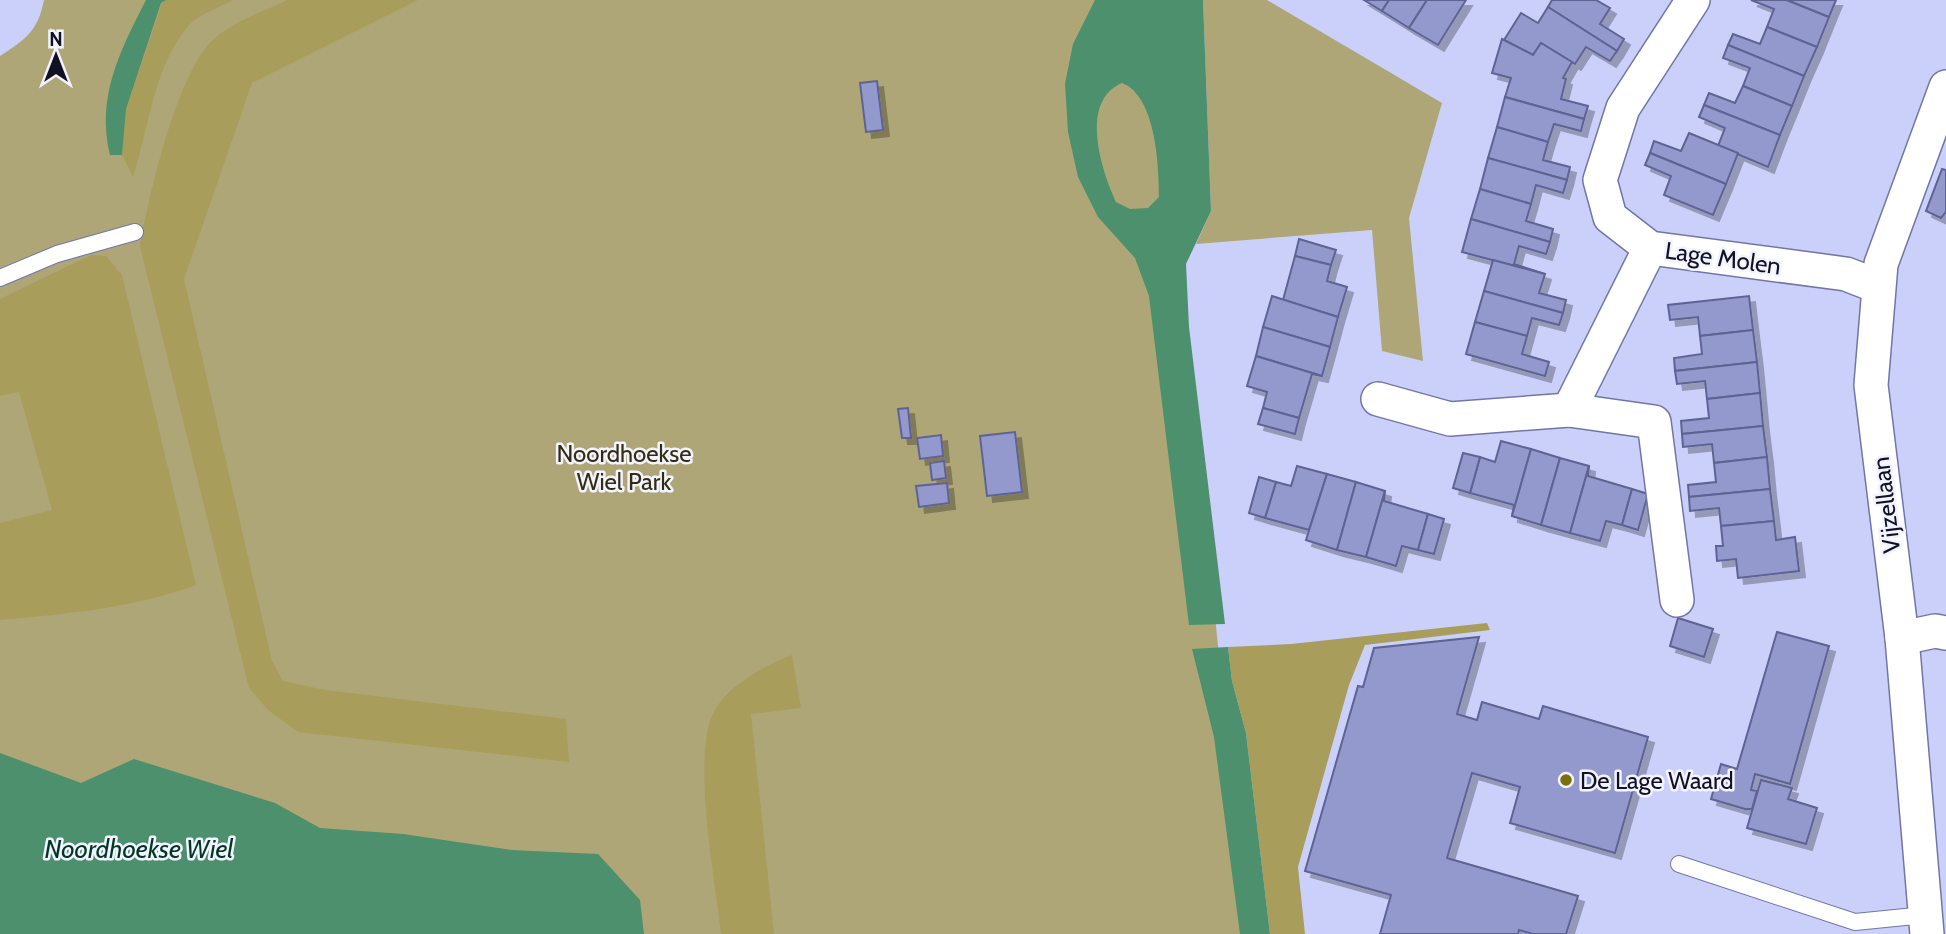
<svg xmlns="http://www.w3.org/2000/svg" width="1946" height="934" viewBox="0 0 1946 934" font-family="Cabin,sans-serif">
<defs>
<filter id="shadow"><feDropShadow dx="6" dy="6" stdDeviation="0" flood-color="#0004"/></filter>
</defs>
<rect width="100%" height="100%" fill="#cbd0fb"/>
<!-- green -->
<g fill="#aea677">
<path d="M44,0H1153L1247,934H0V56C26,39 38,31 44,0Z"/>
<polygon points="1203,0 1267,0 1442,103 1409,218 1423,361 1382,351 1372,230 1196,244 1211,211"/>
</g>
<!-- forest -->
<g fill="#a89d5a">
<path d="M166,0H233C220,7 200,14 190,24C154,64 149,128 133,177L122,155L126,109L162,3Z"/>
<path d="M287,0H418L252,83L184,279L272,661L283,681L325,690L566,719L569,762L298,732L268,710L249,688L140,246C149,196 177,69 216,37C235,21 265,11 287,0Z"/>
<path d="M91,255L106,256L122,275L196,585C134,608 66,614 0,620V523L52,510L19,392L0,396V299Z"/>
<polygon points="1487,623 1490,630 1365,645 1349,685 1298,867 1305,934 1270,934 1246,733 1232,681 1228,647 1291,644"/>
<path d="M792,655L801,708L751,714L774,934H721C716,883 690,753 715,710C729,685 765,665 792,655Z"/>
</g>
<!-- water -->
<g fill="#4c906d" fill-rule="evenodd">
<path d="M146,0H166L161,3L126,109L122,155H110C96,97 120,51 146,0Z"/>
<path d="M1095,0H1203L1211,211L1186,264L1189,327L1225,624L1189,625L1149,296L1135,258L1098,217L1078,177L1068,132L1065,84L1073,44ZM1122,83C1156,96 1159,166 1159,197L1148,208L1130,209L1116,202C1101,170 1079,101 1122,83Z"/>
<polygon points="1228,647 1232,681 1246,733 1270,934 1240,934 1214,737 1192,649"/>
<polygon points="0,753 81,783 134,759 275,803 320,828 403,834 511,850 598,854 640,900 644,934 0,934"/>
</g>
<!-- building -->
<g fill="#9399cc" stroke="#5f6393" stroke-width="2" filter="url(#shadow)">
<polygon points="1364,0 1389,0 1382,11"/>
<polygon points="1389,0 1427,0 1409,28 1382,11"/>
<polygon points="1427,0 1466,0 1438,45 1409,28"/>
<polygon points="1552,0 1596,0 1610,8 1600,24 1624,39 1617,51 1548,7"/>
<polygon points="1751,0 1787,0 1829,17 1817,47 1767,27 1774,9"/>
<polygon points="1787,0 1836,0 1829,17"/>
<polygon points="1548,7 1617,51 1610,61 1586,47 1575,64 1541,43 1533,55 1504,40 1521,13 1538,23"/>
<polygon points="1767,27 1817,47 1804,76 1728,45 1733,34 1760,44"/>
<polygon points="1502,39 1533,55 1541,43 1572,62 1563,78 1566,79 1561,99 1588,106 1584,119 1505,97 1511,78 1492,73"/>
<polygon points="1728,45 1804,76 1792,106 1743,86 1750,68 1723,58"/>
<polygon points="877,81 883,130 866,132 860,83"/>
<polygon points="1743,86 1792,106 1780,135 1704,105 1709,93 1735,103"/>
<polygon points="1505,97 1584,119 1581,131 1554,124 1548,142 1497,127"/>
<polygon points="1704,105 1780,135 1768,167 1718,146 1725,128 1699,117"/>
<polygon points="1497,127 1548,142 1543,160 1570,167 1567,180 1488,158"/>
<polygon points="1689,133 1738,153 1726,184 1650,153 1654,141 1681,151"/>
<polygon points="1650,153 1726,184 1713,215 1664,195 1671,176 1645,165"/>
<polygon points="1488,158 1567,180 1563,193 1536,185 1531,204 1480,189"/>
<polygon points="1942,169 1946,170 1946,212 1941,218 1926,211"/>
<polygon points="1480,189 1531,204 1526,221 1553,229 1550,242 1471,219"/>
<polygon points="1471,219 1550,242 1546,254 1519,246 1514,264 1545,274 1462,252"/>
<polygon points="1299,239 1336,250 1331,265 1295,256"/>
<polygon points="1295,256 1331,265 1327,281 1347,287 1338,317 1283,300"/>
<polygon points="1493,260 1545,274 1539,293 1566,300 1563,313 1484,291"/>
<polygon points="1484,291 1563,313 1559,325 1532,318 1527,336 1475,322"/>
<polygon points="1272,296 1338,317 1330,347 1263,327"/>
<polygon points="1749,296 1753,330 1700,336 1698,317 1670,320 1668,305"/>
<polygon points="1475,322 1527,336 1522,354 1549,362 1545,376 1466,354"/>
<polygon points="1263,327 1330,347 1322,376 1256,356"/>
<polygon points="1753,330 1757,362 1675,371 1674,358 1702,354 1700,336"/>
<polygon points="1256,356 1322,376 1312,374 1299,418 1263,408 1267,392 1247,386"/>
<polygon points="1757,362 1760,393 1707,399 1705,381 1677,384 1675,371"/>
<polygon points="1760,393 1763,426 1682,434 1681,421 1709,418 1707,399"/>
<polygon points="908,408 911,438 902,438 898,409"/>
<polygon points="1263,408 1299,418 1295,434 1258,424"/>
<polygon points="1763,426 1767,457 1714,463 1712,444 1683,447 1682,434"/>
<polygon points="1015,432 1022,492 987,496 980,436"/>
<polygon points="941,435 943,456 920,459 917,438"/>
<polygon points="1501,441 1531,449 1512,516 1514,505 1470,493 1480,457 1495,462"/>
<polygon points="1531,449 1560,458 1541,525 1512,516"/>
<polygon points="1463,453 1480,457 1470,493 1453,488"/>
<polygon points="1767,457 1770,489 1689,497 1688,485 1716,482 1714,463"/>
<polygon points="1560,458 1589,466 1570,533 1541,525"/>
<polygon points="944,461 946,478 932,480 930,463"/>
<polygon points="1297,466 1327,474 1309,530 1265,518 1276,482 1291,486"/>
<polygon points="1589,466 1588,476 1632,489 1622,525 1606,521 1600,541 1570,533"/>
<polygon points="1327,474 1356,482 1337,550 1306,540"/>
<polygon points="1259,477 1276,482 1265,518 1249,513"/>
<polygon points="1356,482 1385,491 1366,557 1337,550"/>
<polygon points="947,483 949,503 919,507 916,486"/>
<polygon points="1632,489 1648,494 1638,530 1622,525"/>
<polygon points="1770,489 1774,521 1721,526 1719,508 1690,511 1689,497"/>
<polygon points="1385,491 1384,501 1428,514 1418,550 1402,546 1396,566 1366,557"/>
<polygon points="1428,514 1444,519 1434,554 1418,550"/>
<polygon points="1774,521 1776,540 1795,537 1799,571 1738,578 1736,559 1717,561 1716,546 1723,546 1721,526"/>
<polygon points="1678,618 1713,629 1704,657 1670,646"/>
<polygon points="1777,632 1829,646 1790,784 1755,774 1751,790 1757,791 1752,809 1745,809 1711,799 1721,764 1737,769"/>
<polygon points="1479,637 1457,714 1477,720 1482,702 1539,719 1543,706 1648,737 1615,853 1510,823 1520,787 1472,773 1447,858 1578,896 1566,934 1533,934 1519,930 1518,934 1380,934 1391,895 1305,871 1358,686 1363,687 1374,648"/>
<polygon points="1761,780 1792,788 1788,799 1817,808 1806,844 1747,828"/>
</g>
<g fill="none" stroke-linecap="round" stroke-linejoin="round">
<defs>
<g id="service">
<polyline points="0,278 57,254 135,232"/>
<polyline points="1679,864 1855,922 1925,915"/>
</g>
<g id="minor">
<polyline points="1693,0 1623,108 1600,180 1610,217 1650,248 1846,274 1877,286"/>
<polyline points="1378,399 1450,419 1569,410 1654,422 1677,600"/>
<polyline points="1569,410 1650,248"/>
<polyline points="1902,638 1935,631 1946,633"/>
<polyline points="1927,934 1902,638 1871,385 1881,264 1946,87"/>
</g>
</defs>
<!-- service casing -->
<use href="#service" stroke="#7176a7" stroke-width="18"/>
<!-- minor casing -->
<use href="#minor" stroke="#7176a7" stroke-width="36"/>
<!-- service -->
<use href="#service" stroke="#fff" stroke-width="16"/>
<!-- minor -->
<use href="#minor" stroke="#fff" stroke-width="33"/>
</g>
<!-- markers -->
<circle fill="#7c6e0a" stroke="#f2f3ff" stroke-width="2.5" cx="1566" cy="780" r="7"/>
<g text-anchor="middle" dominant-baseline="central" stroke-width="5" stroke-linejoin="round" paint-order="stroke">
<!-- street labels -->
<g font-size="24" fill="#101124" stroke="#f2f3ff">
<text transform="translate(1723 258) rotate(8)">Lage Molen</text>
<text transform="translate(1886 505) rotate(-97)">Vijzellaan</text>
</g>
<!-- park labels -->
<g font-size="24" fill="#322d0f" stroke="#f2f3ff">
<text x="624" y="453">Noordhoekse<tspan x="624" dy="28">Wiel Park</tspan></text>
</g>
<!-- poi labels -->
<g font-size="24" fill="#101124" stroke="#f2f3ff" text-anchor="start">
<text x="1580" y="780">De Lage Waard</text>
</g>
<!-- water labels -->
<g font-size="26" font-style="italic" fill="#003922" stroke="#f2f3ff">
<text x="139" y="849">Noordhoekse Wiel</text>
</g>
</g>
<!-- north arrow -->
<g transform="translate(56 56)" stroke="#f2f3ff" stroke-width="5" paint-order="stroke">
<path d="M0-5L12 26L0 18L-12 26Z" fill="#101124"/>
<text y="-10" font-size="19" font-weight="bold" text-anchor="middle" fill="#101124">N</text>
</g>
</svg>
